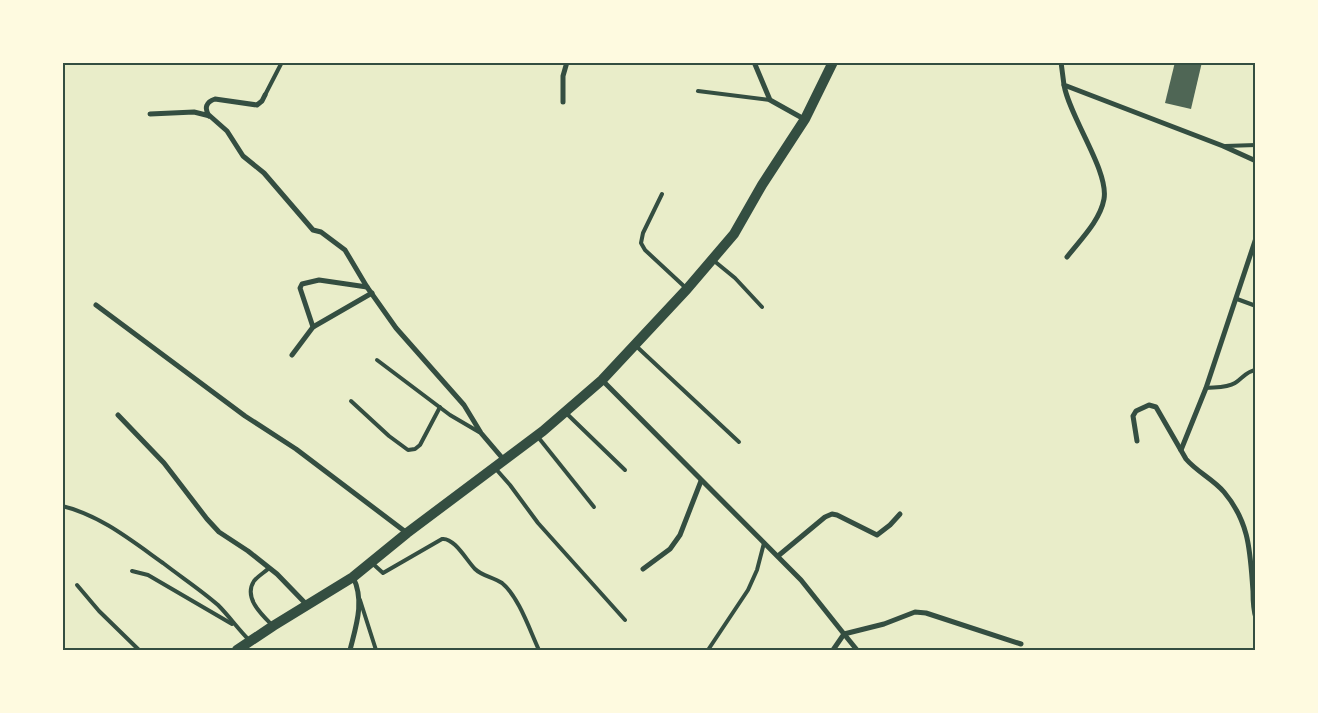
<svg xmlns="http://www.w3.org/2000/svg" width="1318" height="713" viewBox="0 0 1318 713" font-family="'Open Sans',sans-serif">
<rect width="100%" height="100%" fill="#e9edc9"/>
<!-- building -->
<polygon fill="#4f6655" points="1175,62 1202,62 1191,109 1165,103"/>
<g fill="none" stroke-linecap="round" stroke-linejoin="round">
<!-- service -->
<g stroke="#344e41" stroke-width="4">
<polyline points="698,91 770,100"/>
<polyline points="265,95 282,62"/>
<polyline points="1225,146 1256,145"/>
<polyline points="662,194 643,233 641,243 645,250 687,289"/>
<polyline points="713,260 735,278 762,307"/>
<polyline points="1237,299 1256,306"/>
<polyline points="635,345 739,442"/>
<polyline points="377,360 450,415 479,432"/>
<path d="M1206,388C1216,387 1227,388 1235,383C1242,379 1246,371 1256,370"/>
<polyline points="351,401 389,436 408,450 415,449 420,445 440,407"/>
<polyline points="565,412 625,470"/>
<polyline points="538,437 594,507"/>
<polyline points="495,468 510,485 538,523 625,620"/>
<path d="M62,506C100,515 132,541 163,563C181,577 201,590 218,605C229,616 238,629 249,640"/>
<path d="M372,563L383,573L442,539C454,537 467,561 475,569C482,576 493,577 502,583C519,597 530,631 539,650"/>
<path d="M269,568C265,572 258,576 254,581C243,598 262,615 273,626"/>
<polyline points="132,571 148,575 232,624"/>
<polyline points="77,585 99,611 139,650"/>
<polyline points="360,600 376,650"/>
<polyline points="708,650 748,590 757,570 764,543"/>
</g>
<!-- minor -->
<g stroke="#344e41" stroke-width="5">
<polyline points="754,62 770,100 804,119"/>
<polyline points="1061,62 1064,85 1223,146 1256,161"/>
<path d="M1064,85C1070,118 1109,171 1104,199C1100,221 1080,240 1067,257"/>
<polyline points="563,102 563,76 567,62"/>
<polyline points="150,114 194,112 210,116 227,131 243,156 264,173 313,230 321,232 345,250 367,287 396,328 464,405 481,433 504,460"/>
<path d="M209,116C204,108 206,102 215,99L257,105L262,101L265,95"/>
<polyline points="96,305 245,416 296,449 407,533"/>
<polyline points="313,327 300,288 302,284 319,280 367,287"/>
<polyline points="292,355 313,327 372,293"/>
<polyline points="602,380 801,580 844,634 833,650"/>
<polyline points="118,415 164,463 207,519 219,532 248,551 277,574 307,605"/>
<path d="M1137,441L1133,416L1136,411L1149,405L1156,407L1186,459C1197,472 1213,479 1224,492C1250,523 1250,552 1253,591C1253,600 1253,609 1256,618"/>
<polyline points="1181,450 1206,388 1256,238"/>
<polyline points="778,556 825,517 832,514 837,515 877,535 890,525 900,514"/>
<polyline points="643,569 670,549 680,535 701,481"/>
<path d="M350,650C356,626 365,601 353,577"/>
<polyline points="857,650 844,634 884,624 915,612 926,613 1021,644"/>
</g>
<!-- secondary -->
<polyline stroke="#344e41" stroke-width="10" points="237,650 273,626 353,577 407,533 543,431 602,380 687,289 734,234 762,185 805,119 833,62"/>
</g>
<!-- border -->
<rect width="1318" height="713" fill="none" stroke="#fefae0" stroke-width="128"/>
<rect x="64" y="64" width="1190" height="585" fill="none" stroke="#344e41" stroke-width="2"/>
</svg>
